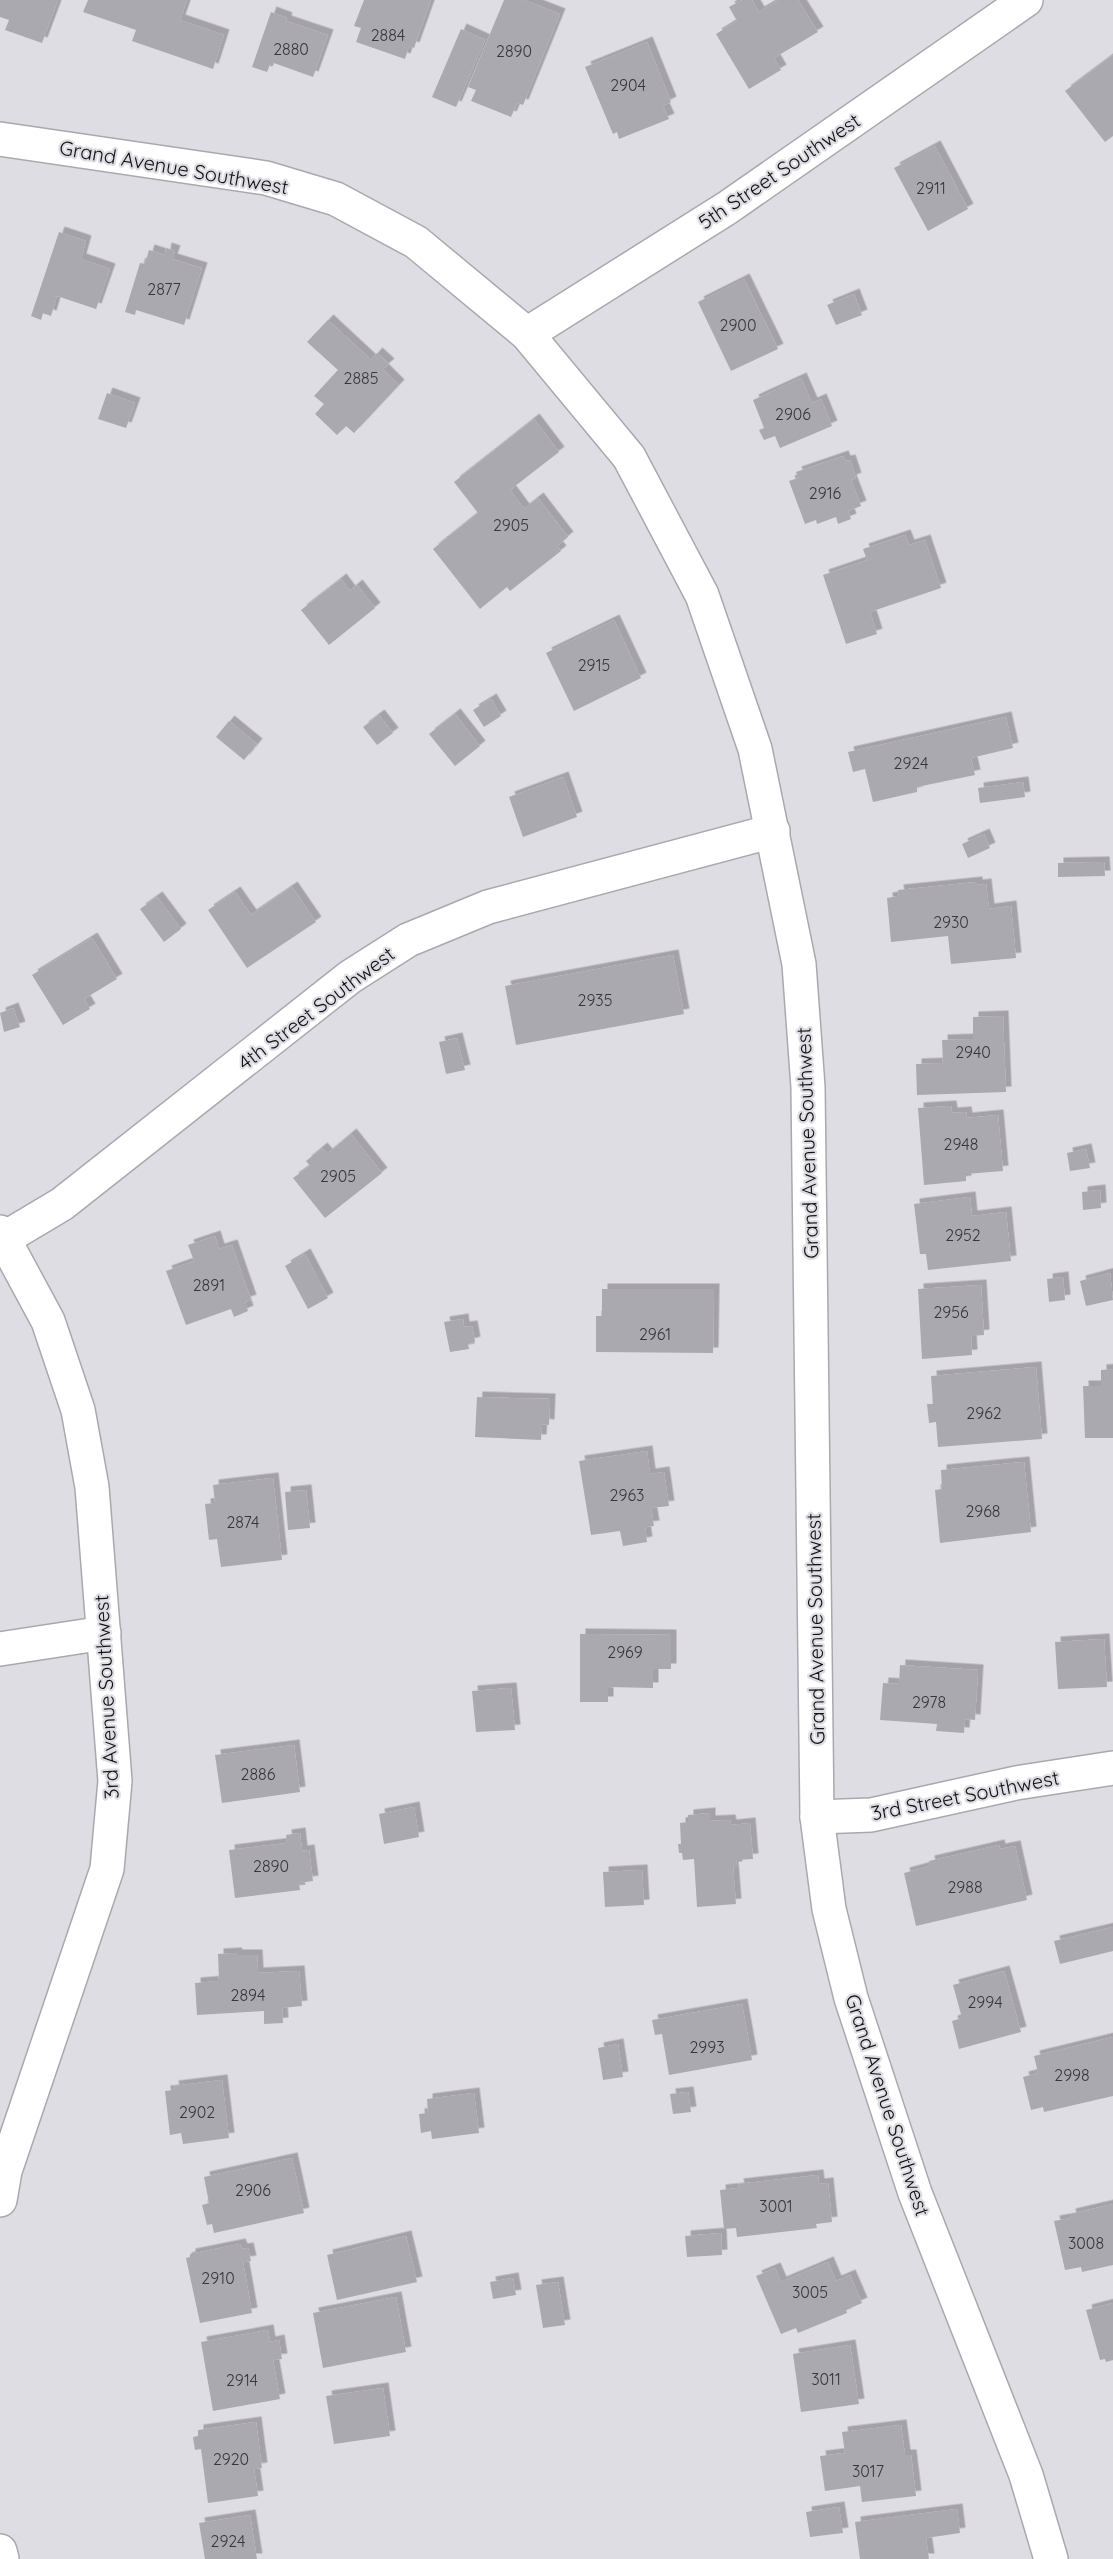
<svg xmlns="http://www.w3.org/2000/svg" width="1113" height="2559" viewBox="0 0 1113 2559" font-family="Quicksand,sans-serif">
<defs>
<filter id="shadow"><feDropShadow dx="5.5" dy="-5.5" stdDeviation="0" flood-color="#0004"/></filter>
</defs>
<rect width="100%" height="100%" fill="#dfdde4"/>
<!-- building -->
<g fill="#aaa9b0" filter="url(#shadow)">
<polygon points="0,0 58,0 42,43 5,30 9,20 0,17"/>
<polygon points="88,0 187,0 180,20 224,35 213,69 132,41 136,30 83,12"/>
<polygon points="364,0 431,0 414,48 409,46 405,59 356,42 361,28 354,26"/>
<polygon points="504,0 524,0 560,14 523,105 517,103 511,117 471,101 476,90 468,87"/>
<polygon points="742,0 752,0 759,12 779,0 798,0 818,32 774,58 781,70 749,89 716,34 737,21 729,7"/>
<polygon points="271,12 287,18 286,21 328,35 313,77 271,62 267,72 252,67"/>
<polygon points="461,29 485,40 456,107 432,97"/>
<polygon points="647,42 671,102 663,106 669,119 619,139 617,132 613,134 585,67"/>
<polygon points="1113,55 1113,136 1105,142 1065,91"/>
<polygon points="935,146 968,209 928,231 894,168"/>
<polygon points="59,232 86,241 81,259 110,269 96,309 57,296 51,316 43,313 41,320 31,316"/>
<polygon points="166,248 175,251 172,259 202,268 184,325 136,310 135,315 125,312 140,263 145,264 149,250 165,255"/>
<polygon points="744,279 778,349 731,371 698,302"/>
<polygon points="854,294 862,315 836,325 827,305"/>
<polygon points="328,320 371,360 377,353 389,364 383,369 399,385 354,433 346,426 337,435 315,414 324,404 314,396 338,370 307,342"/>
<polygon points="801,378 812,403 821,399 832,426 780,448 775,436 764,440 759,430 764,428 753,400"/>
<polygon points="107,393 135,403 126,428 98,419"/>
<polygon points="534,419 559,452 510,490 524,509 538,498 568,537 557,546 561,551 510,591 507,587 480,609 433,549 478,513 454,482"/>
<polygon points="843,456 845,461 850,460 856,478 851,480 861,506 848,511 851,519 838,524 836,517 817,524 816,520 805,524 789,481 798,478 796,472"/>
<polygon points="905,535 909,545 925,540 941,588 870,612 877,634 846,644 823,575 867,560 863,549"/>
<polygon points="341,579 350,591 357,585 375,608 329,645 301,610"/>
<polygon points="614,620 641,678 574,711 546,653"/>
<polygon points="491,699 501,716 484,727 473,710"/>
<polygon points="455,714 480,746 455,766 429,734"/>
<polygon points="379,715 393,733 377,745 363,727"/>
<polygon points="1006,717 1013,748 971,758 975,775 917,787 917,792 873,802 865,769 853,772 848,752"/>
<polygon points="229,721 257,744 244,760 216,737"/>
<polygon points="563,777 577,817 523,837 509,797"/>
<polygon points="1023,782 1025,797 980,803 978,788"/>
<polygon points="984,834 990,848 968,858 962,844"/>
<polygon points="1104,862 1105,876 1058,877 1058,863"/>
<polygon points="977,882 977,885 986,884 989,909 1011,906 1016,958 951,964 948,936 891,942 887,898 899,896 898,890"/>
<polygon points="292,887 316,922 247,968 208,910 235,892 251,915"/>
<polygon points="157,897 181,929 164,942 140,909"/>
<polygon points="92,938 117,979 84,999 90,1009 63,1025 32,975"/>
<polygon points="673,955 684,1014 516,1045 505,986"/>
<polygon points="13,1008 20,1027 4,1032 0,1013"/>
<polygon points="1003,1016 1006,1092 917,1095 916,1064 943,1063 942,1040 973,1039 973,1017"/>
<polygon points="457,1038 465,1070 446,1074 439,1042"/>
<polygon points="951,1106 952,1113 966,1112 967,1118 998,1115 1003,1171 966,1174 966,1181 924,1185 918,1108"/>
<polygon points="351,1134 382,1173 325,1218 293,1178 310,1166 306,1161 322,1148 327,1154"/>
<polygon points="1086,1149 1090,1168 1070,1171 1067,1153"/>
<polygon points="1100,1190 1101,1208 1083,1210 1082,1192"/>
<polygon points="970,1197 972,1216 1006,1212 1011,1261 928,1270 926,1254 920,1254 914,1204"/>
<polygon points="215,1236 219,1249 232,1245 251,1300 245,1302 248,1311 234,1317 231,1309 186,1325 166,1271 194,1261 188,1245"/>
<polygon points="305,1254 328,1298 308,1309 285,1266"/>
<polygon points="1110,1273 1113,1300 1086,1306 1080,1281"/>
<polygon points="1063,1277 1065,1300 1049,1302 1047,1279"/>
<polygon points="981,1285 984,1335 971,1336 972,1355 922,1359 918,1289"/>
<polygon points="602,1289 714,1289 713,1353 596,1352 596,1316 602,1316"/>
<polygon points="463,1319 464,1327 472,1326 475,1342 468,1344 469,1349 450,1352 444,1322"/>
<polygon points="1036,1367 1042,1439 938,1447 936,1422 929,1423 927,1404 933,1404 931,1376"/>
<polygon points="1113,1369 1113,1438 1085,1438 1083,1386 1101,1386 1101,1370"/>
<polygon points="477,1397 550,1399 549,1425 542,1424 541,1440 475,1437"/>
<polygon points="647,1451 650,1474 664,1472 669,1506 651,1508 654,1526 645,1527 647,1542 623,1546 620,1531 591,1535 579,1461"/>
<polygon points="1024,1462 1031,1532 940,1543 935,1490 942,1489 941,1470"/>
<polygon points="273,1478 282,1560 221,1567 217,1539 209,1540 205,1504 215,1503 213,1485"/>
<polygon points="306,1490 310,1528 288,1530 285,1492"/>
<polygon points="580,1634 671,1635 671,1669 653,1669 653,1688 608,1687 608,1702 580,1702"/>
<polygon points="1104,1639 1107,1687 1058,1689 1055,1642"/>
<polygon points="900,1665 978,1670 975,1720 965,1719 964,1733 936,1731 937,1724 880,1720 883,1683 899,1684"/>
<polygon points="511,1688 515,1730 476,1732 472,1691"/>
<polygon points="294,1745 300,1792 222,1803 215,1755"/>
<polygon points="414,1807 419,1837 384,1844 379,1814"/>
<polygon points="710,1813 710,1821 730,1820 731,1825 750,1823 753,1859 736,1860 737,1867 733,1867 736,1904 697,1907 694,1859 683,1860 682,1853 679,1853 678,1844 681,1844 680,1823 688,1822 688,1815"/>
<polygon points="300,1833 302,1851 309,1850 313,1881 299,1883 300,1890 235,1898 229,1850 287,1843 286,1835"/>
<polygon points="999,1845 1000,1849 1015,1846 1027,1900 916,1926 904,1873 930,1866 929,1861"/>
<polygon points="642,1870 644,1905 605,1907 603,1872"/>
<polygon points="1113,1927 1113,1951 1060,1964 1054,1941"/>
<polygon points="236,1953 237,1955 257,1955 258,1973 299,1971 302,2006 282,2008 283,2023 264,2024 264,2011 197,2015 195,1983 219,1981 218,1954"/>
<polygon points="1004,1971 1021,2032 959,2049 952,2021 962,2018 953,1985"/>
<polygon points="742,2004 752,2060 669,2075 662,2034 655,2035 652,2020"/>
<polygon points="1113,2037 1113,2096 1044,2112 1043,2107 1031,2110 1023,2077 1038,2073 1034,2056"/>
<polygon points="618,2044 623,2077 603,2080 598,2048"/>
<polygon points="222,2080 229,2138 183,2144 181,2133 170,2135 165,2091 174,2090 173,2086"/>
<polygon points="688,2092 691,2112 673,2114 670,2094"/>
<polygon points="474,2093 479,2133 432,2139 431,2131 421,2133 419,2114 428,2113 427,2099"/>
<polygon points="292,2158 304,2213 214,2233 212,2224 207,2225 202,2205 209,2203 204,2177"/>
<polygon points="818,2175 819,2184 828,2183 832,2222 816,2224 817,2228 737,2237 736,2228 724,2229 720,2190 739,2188 738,2184"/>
<polygon points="1113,2204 1113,2265 1082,2272 1081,2267 1065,2270 1054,2221 1071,2218 1070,2214"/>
<polygon points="721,2233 722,2255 687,2257 685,2236"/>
<polygon points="406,2236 417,2282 337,2300 327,2255"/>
<polygon points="240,2244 242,2249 248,2248 251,2261 243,2262 252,2313 200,2323 186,2258 190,2257 190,2254"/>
<polygon points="828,2262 836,2281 850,2275 862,2303 846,2310 847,2313 798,2333 796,2328 781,2334 756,2276 775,2268 781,2282"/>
<polygon points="513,2278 516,2295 493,2299 490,2282"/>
<polygon points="558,2282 565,2325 543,2328 536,2285"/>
<polygon points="396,2297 406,2352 323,2368 313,2313"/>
<polygon points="1113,2303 1113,2360 1106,2362 1105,2359 1100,2360 1086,2310"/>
<polygon points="268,2330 270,2342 279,2340 282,2359 273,2360 280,2399 213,2411 201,2342"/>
<polygon points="850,2345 859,2404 801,2412 793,2354"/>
<polygon points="383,2388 390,2436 334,2444 326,2396"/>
<polygon points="256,2422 262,2468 254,2469 258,2496 208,2503 201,2449 195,2450 193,2437 198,2436 198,2430"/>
<polygon points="901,2425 905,2455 911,2455 916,2496 862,2502 860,2486 825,2491 820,2456 845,2453 842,2432"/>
<polygon points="839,2507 843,2533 810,2537 806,2512"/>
<polygon points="957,2509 960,2533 926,2538 929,2559 860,2559 855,2522"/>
<polygon points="250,2515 257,2559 205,2559 199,2523"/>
</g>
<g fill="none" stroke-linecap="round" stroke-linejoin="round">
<defs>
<g id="minor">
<polyline points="0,139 266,178 336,199 416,242 527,334 629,457 702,595 755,749 799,964 808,1087 817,1817 829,1909 851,1998 915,2193 1026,2475 1051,2559"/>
<polyline points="527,334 727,208 1026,0"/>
<polyline points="0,1232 48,1321 78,1410 92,1487 115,1781 107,1869 5,2171 0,2200"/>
<polyline points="5,1238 62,1204 350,977 408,940 488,907 773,831"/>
<polyline points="0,1649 104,1633"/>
<polyline points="817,1817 871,1815 1016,1783 1113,1768"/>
<polyline points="0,2551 2,2559"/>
</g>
</defs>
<!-- minor casing -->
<use href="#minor" stroke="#aaa8af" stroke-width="36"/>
<!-- minor -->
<use href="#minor" stroke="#fff" stroke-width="33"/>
</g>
<g text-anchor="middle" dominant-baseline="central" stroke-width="4.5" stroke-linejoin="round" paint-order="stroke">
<!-- number labels -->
<g font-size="16" fill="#37363a">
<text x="388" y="35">2884</text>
<text x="291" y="49">2880</text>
<text x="514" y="51">2890</text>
<text x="628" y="85">2904</text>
<text x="931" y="188">2911</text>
<text x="164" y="289">2877</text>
<text x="738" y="325">2900</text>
<text x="361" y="378">2885</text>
<text x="793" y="414">2906</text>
<text x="825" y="493">2916</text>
<text x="511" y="525">2905</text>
<text x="594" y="665">2915</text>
<text x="911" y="763">2924</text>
<text x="951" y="922">2930</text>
<text x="595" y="1000">2935</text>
<text x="973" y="1052">2940</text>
<text x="961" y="1144">2948</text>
<text x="338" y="1176">2905</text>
<text x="963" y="1235">2952</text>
<text x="209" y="1285">2891</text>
<text x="951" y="1312">2956</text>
<text x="655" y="1334">2961</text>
<text x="984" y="1413">2962</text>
<text x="627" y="1495">2963</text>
<text x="983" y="1511">2968</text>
<text x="243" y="1522">2874</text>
<text x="625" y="1652">2969</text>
<text x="929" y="1702">2978</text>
<text x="258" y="1774">2886</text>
<text x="271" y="1866">2890</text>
<text x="965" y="1887">2988</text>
<text x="248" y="1995">2894</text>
<text x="985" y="2002">2994</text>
<text x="707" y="2047">2993</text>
<text x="1072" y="2075">2998</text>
<text x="197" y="2112">2902</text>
<text x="253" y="2190">2906</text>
<text x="776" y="2206">3001</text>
<text x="1086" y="2243">3008</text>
<text x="218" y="2278">2910</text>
<text x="810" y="2292">3005</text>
<text x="826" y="2379">3011</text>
<text x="242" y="2380">2914</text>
<text x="231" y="2459">2920</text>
<text x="868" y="2471">3017</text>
<text x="228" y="2541">2924</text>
</g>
<!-- street labels -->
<g font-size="20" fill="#111012" stroke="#dfdde4">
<text transform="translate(174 167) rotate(10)">Grand Avenue Southwest</text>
<text transform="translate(779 171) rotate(-34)">5th Street Southwest</text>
<text transform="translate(316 1008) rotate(-37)">4th Street Southwest</text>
<text transform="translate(807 1143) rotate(-92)">Grand Avenue Southwest</text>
<text transform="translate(815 1629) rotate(-91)">Grand Avenue Southwest</text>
<text transform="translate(106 1697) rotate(-93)">3rd Avenue Southwest</text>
<text transform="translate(965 1795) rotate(-11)">3rd Street Southwest</text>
<text transform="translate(888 2105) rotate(72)">Grand Avenue Southwest</text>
</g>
</g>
</svg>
